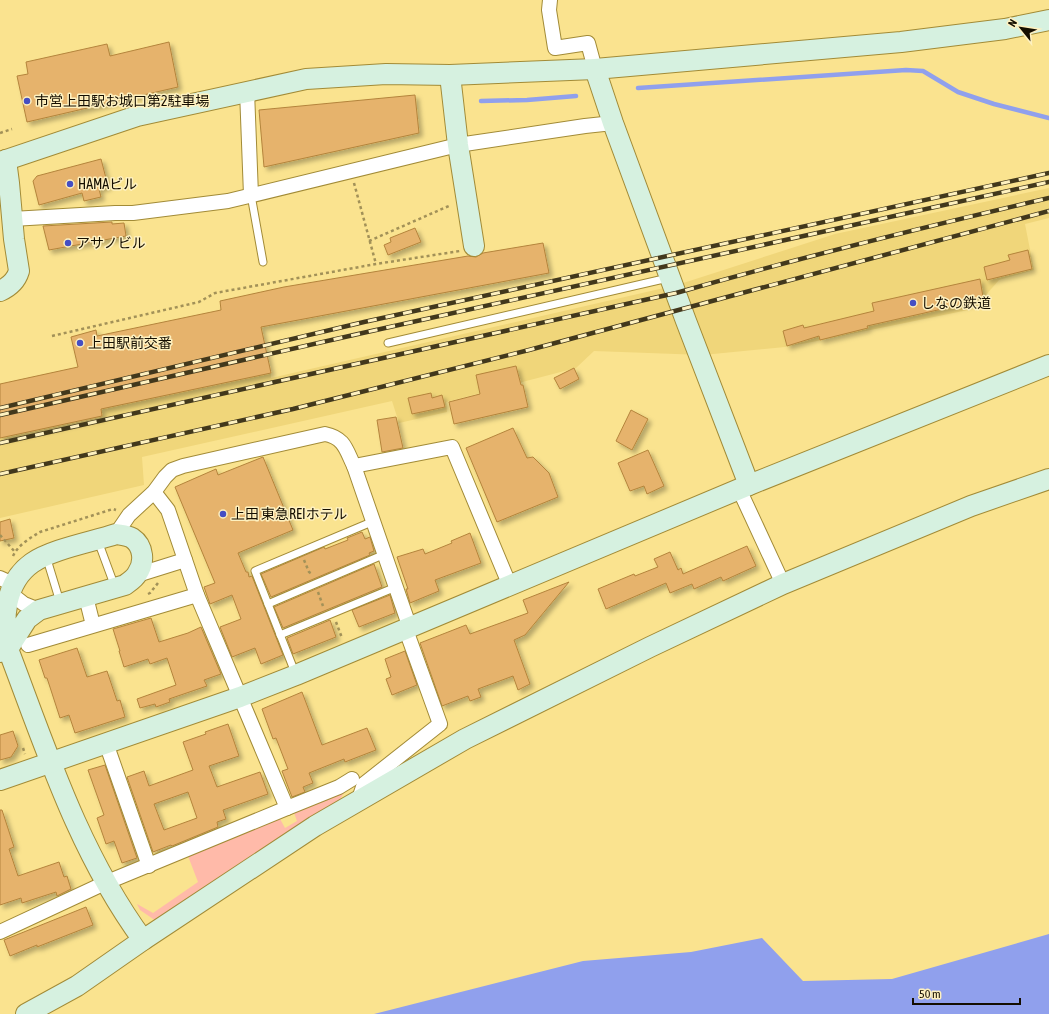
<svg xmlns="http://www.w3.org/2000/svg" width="1049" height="1014" viewBox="0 0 1049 1014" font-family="'Asap Condensed','Noto Sans JP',sans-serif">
<defs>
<filter id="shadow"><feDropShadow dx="3.5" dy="3.5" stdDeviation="2" flood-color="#0004"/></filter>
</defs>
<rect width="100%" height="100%" fill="#fae38f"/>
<!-- built -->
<polygon fill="#f0d67a" points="1049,188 1049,218 1025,224 1034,270 999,280 978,304 968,310 812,342 785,347 703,355 594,351 576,368 446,402 447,412 399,423 392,401 142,457 144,485 0,518 0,384 92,364 271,373 271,378 677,285 835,234"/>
<!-- green -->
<polygon fill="#ffbaa9" points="347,788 337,804 156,921 140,910 137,904 153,913 198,882 188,856 279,817 285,828 297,821 293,810"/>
<!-- water -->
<polygon fill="#90a0ed" points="1049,934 1049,1014 374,1014 583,961 691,952 762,938 803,981 892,979"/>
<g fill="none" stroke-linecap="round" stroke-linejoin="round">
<!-- stream -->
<g stroke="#90a0ed" stroke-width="4.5">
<polyline points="638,88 906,70 923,71 958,92 994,104 1049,118"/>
<polyline points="481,101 527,100 576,96"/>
</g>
</g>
<!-- building -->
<g fill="#e6b36c" stroke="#b4843c" fill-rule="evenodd" filter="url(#shadow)">
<polygon points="169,42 178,87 27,122 17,76 28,74 26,62 107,44 110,56"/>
<polygon points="415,95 419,133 264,167 259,110"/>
<polygon points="101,159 108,186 99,189 101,197 84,201 82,193 39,205 33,181 37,176"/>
<polygon points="112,222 112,224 124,223 126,236 49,250 43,226"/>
<polygon points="415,228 421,242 388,255 384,245 391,242 390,238"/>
<polygon points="543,243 549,273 261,327 271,373 101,409 102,416 0,438 0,384 78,367 71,337 96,330 97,336 221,310 220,301 284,287 468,256 476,257 483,253"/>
<polygon points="1028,250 1032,269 987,280 984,267 1010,260 1008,255"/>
<polygon points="980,279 983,297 973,299 973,302 867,326 868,328 820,340 819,336 787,346 783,331 803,325 804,328 874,311 872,303"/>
<polygon points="516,366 521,385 523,385 528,407 454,424 449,402 480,394 476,375"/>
<polygon points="574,368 579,379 560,389 554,378"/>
<polygon points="431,393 432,398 442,395 445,407 412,414 408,398"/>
<polygon points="631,410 648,419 632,450 616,441"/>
<polygon points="396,417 403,448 382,452 377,420"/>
<polygon points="513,428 527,458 533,457 549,473 558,497 497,522 466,448"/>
<polygon points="648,450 664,486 647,494 644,486 630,491 618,463"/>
<polygon points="263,457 293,530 238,553 246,572 248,572 249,577 252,576 283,655 261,664 255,648 232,657 220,627 241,619 232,595 210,604 204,587 215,583 175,487 216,469 218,475"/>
<polygon points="10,519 14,538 0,541 0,522"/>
<polygon points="362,532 365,539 370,537 374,551 369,553 370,555 271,597 261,574 324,547 325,549 348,540 347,538"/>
<polygon points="470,533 481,563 435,580 439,591 410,603 406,589 408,589 397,557 423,549 425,554 452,543 451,541"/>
<polygon points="747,546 756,566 723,581 721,577 694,589 692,584 670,593 666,583 606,609 598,589 634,574 635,576 658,567 654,559 670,552 678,570 681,568 683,574"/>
<polygon points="374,564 382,587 283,628 274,607"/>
<polygon points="569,582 525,635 514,640 530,684 518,690 513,676 478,689 481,697 470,701 468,696 442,706 420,643 466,625 470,634 528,613 523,600"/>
<polygon points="390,595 395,613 359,627 352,610"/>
<polygon points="151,618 159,642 188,633 201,627 221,674 204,680 207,686 169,699 170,702 156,707 155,704 140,708 137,699 176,685 167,658 150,664 148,659 124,667 119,651 120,651 113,629"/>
<polygon points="330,620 336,637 293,654 287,638"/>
<polygon points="77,648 87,677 107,671 117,701 120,700 125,717 75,733 69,715 60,718 47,678 45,678 39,660"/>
<polygon points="405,651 417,685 392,695 386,679 391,677 385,659"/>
<polygon points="302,692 322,745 367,728 376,750 345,762 344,759 309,773 313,783 303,787 305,792 292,797 282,771 288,769 276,738 273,739 262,709"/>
<path d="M228,724L239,756L209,766L217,787L260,772L268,794L223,810L226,819L217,822L218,827L172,846L171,845L153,852L127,777L144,771L149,786L193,770L183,742L206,734L205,732ZM188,792L197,818L164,830L154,804Z"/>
<polygon points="13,731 18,746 11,757 0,760 0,735"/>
<polygon points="105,765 137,858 122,863 114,841 106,844 97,818 104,815 88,770"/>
<polygon points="0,810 2,810 14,847 9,849 18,876 59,862 64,877 67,876 71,889 57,896 56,892 22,903 21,898 0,905"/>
<polygon points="86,907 93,925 37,947 37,945 10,956 4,940"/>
</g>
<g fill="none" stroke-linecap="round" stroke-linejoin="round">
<defs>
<g id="lane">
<polyline points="251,195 263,262"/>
<polyline points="388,343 668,278"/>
<polyline points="98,541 115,587"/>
<polyline points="46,556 60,602"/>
<polyline points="268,604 385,554"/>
<polyline points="280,635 396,587"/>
<polyline points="296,675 255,571 374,521"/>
</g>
<g id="street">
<polyline points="550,0 549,10 555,48 588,43 595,69"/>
<polyline points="247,91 251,195"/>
<polyline points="12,219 115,213 133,213 228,201 458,145 585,126 613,123"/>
<polyline points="354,466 410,628"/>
<polyline points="739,489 783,584"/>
<polyline points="154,492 168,510 197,595 287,808 339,787 352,779"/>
<path d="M116,534L129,515L154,492L165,477L172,470L183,466L325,434C345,438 346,450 354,466L452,447L510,586"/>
<polyline points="137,575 185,560"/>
<polyline points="0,578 13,584"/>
<polyline points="10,593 24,604 39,610"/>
<polyline points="86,597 93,625"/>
<polyline points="28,645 197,595"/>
<polyline points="106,743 149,866"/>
<polyline points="358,802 364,784 440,724 406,630"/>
<polyline points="0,932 105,883 287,808"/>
</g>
<g id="secondary">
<polyline points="595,69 613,123 686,321 749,485"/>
<polyline points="450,75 458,145 474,246"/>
<polyline points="0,162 137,116 306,79 386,74 450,75 595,69 901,42 1005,29 1049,20"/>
<path d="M0,291C9,287 16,281 19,271L14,239L9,183L6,160"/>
<path d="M0,652L8,649L27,619L39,610L125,585C129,582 135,578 137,574C145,563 144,546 132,538C127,535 122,535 116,534C92,542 52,549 32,563C5,582 2,619 8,649C46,749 79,853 143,940"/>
<polyline points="0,780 240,697 296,675 749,485 1049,365"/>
<polyline points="26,1014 77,986 143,940 315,826 465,739 650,647 783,584 971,506 1049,479"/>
</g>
</defs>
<!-- lane casing -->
<use href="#lane" stroke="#a28b37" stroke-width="9"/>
<!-- street casing -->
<use href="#street" stroke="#a28b37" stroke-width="16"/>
<!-- secondary casing -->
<use href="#secondary" stroke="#a28b37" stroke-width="22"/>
<!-- path -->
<g stroke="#a29158" stroke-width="2.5" stroke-dasharray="3 3" stroke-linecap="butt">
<polyline points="0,133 12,129"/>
<polyline points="354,183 376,264"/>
<polyline points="369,241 451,205"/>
<polyline points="52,336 199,302 215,293 376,264 460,251"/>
<polyline points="0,535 15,552"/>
<path d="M13,556C18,545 30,538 40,532L113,509L116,510"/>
<polyline points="304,560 309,572 312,574"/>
<polyline points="318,592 323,606"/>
<polyline points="148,594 150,593 158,583"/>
<polyline points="336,622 342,638"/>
<polyline points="23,748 25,754"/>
</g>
<!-- lane -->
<use href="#lane" stroke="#fff" stroke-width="7"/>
<!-- street -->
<use href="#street" stroke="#fff" stroke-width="14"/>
<!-- secondary -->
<use href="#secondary" stroke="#d6f1e0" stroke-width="20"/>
<defs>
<g id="rail">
<polyline points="0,408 364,322 1049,173"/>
<polyline points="0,415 367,332 1049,182"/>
<path d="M0,443L676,293C799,258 924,227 1049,198"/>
<polyline points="0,474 293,409 529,350 1049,211"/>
</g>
</defs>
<!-- rail casing -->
<use href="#rail" stroke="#42381c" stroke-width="4.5"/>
<!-- rail -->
<use href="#rail" stroke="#fef1c0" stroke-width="3" stroke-dasharray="9" stroke-linecap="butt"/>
</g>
<!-- markers -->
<g fill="#454ec3" stroke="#fef1c0" stroke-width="1.5">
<circle cx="27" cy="101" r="4"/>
<circle cx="70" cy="184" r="4"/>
<circle cx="68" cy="243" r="4"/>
<circle cx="913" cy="303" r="4"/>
<circle cx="80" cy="343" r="4"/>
<circle cx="223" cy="514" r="4"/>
</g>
<g text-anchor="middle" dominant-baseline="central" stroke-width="3" stroke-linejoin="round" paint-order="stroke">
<!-- poi labels -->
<g font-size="14" fill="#150e00" stroke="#fef1c0" text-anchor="start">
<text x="35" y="101">市営上田駅お城口第2駐車場</text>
<text x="78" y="184">HAMAビル</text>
<text x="76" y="243">アサノビル</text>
<text x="921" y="303">しなの鉄道</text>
<text x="88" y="343">上田駅前交番</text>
<text x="231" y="514">上田 東急REIホテル</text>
</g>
</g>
<!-- north arrow -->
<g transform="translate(1021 28) rotate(300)" stroke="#fef1c0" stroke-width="3" paint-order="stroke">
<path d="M0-3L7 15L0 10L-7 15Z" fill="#150e00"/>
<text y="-6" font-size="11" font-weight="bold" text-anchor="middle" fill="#150e00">N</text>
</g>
<!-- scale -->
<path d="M913 998v6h107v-6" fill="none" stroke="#150e00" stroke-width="2"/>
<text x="919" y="998" font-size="12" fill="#150e00" stroke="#fef1c0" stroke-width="3" paint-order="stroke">50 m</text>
</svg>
